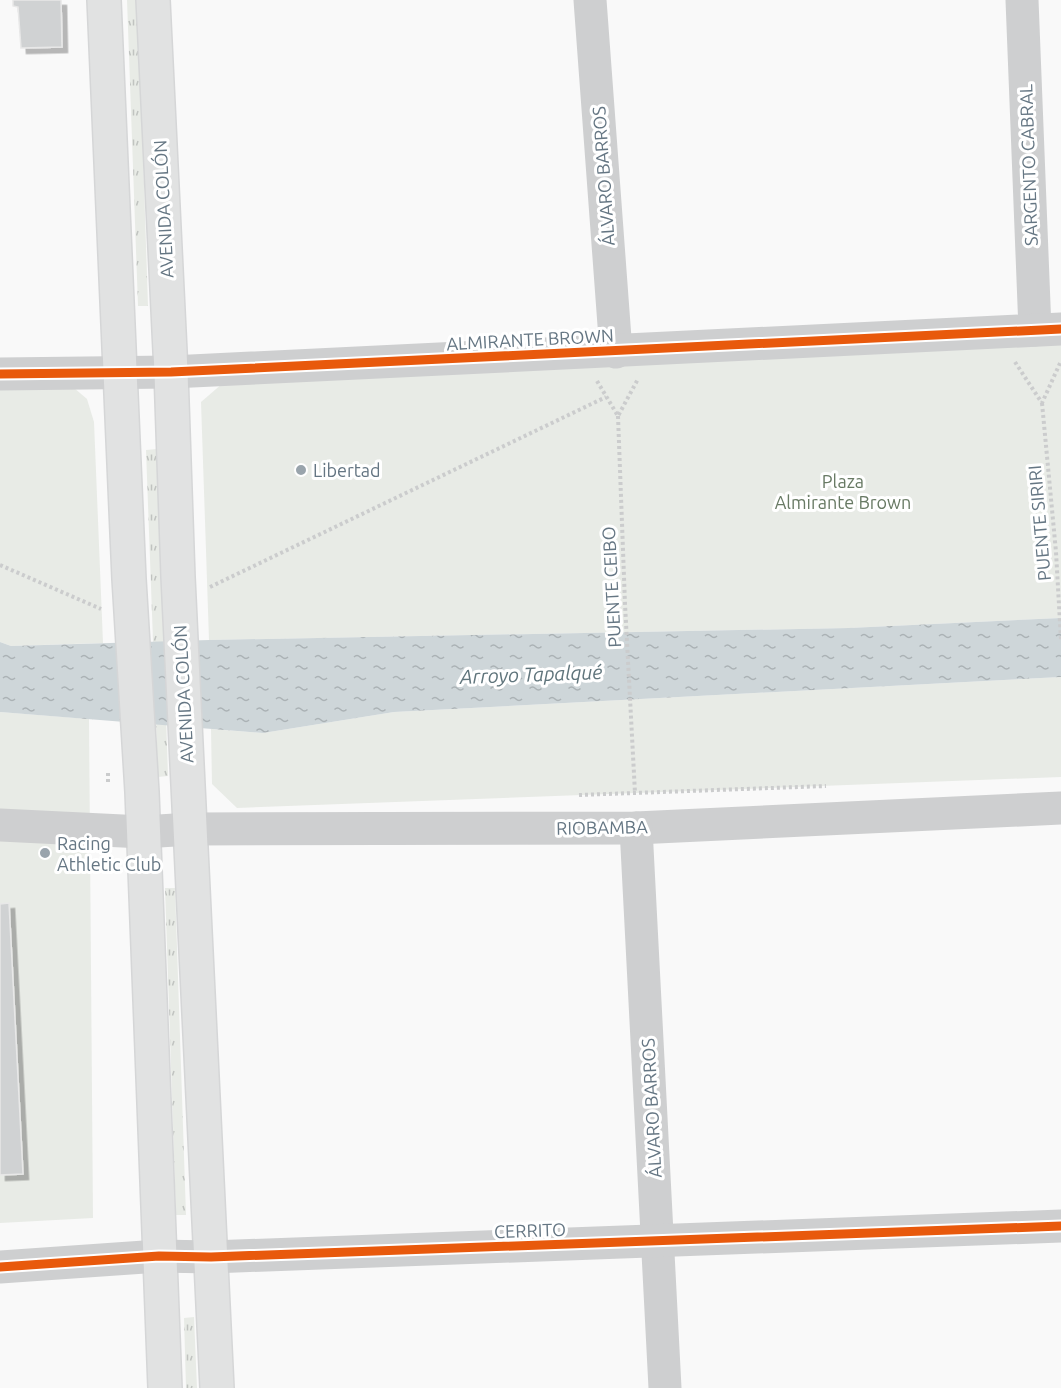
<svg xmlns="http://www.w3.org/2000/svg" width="1061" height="1388" viewBox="0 0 1061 1388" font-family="Ubuntu,sans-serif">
<defs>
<pattern id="grass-tufts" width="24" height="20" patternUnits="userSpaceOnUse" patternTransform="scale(1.5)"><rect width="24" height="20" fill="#e8ebe6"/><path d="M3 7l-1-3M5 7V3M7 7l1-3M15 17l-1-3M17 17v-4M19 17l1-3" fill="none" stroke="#c0c3c0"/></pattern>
<pattern id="water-ripples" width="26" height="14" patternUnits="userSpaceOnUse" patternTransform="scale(1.5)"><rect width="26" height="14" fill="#ced6d9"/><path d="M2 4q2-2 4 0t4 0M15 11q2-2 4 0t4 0" fill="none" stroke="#abb2b5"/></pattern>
<filter id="shadow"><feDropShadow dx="5.5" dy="5.5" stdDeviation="0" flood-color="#0004"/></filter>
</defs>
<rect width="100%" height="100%" fill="#f9f9f9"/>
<!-- grass -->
<g fill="url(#grass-tufts)">
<polygon points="127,0 138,0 148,306 138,306"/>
<polygon points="157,449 168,776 158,777 146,450"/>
<polygon points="165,888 175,888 186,1215 176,1215"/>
<polygon points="194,1317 197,1388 186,1388 184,1318"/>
</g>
<!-- green -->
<g fill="#e8ebe6">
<polygon points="1061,344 1061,618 849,628 209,640 201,402 223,383"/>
<polygon points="74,388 87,399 94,422 103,643 11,646 0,642 0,389"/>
<polygon points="1061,677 1061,777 237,808 212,784 211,729 263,733 394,712"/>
<polygon points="0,712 89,719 93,1218 0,1223"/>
</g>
<!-- water -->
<polygon fill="url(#water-ripples)" points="1061,618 1061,677 394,712 263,733 0,712 0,642 11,646 209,640 849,628"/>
<!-- building -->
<g fill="#d0d2d3" stroke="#e8e8e8" stroke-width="1.5" filter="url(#shadow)">
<polygon points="13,0 61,0 62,47 21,48 18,7 13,6"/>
<polygon points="9,903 23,1174 0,1175 0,904"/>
</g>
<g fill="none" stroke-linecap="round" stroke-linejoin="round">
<defs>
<g id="major">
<polyline points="104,0 129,579 142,792 165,1388"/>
<polyline points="153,0 171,372 178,577 217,1388"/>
</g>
</defs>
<!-- major casing -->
<use href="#major" stroke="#d5d6d7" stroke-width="36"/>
<!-- path -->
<g stroke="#cbcccd" stroke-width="4" stroke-dasharray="3 3" stroke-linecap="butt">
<polyline points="1015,362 1042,403 1061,361"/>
<polyline points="597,381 618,416 638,379"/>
<polyline points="1042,403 1056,552 1061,640"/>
<polyline points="618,416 625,604 635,793"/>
<polyline points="0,565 101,609"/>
<polyline points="210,587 606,397"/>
<polyline points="108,773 108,784"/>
<polyline points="579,795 826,786"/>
</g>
<!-- minor -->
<g stroke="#cecfd0" stroke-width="33">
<polyline points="590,0 616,352"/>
<polyline points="1022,0 1035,330"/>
<polyline points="0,374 171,372 1061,329"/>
<polyline points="0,825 143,832 191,829 636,828 1061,808"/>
<polyline points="636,828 665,1388"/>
<polyline points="0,1267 159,1256 211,1257 1061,1226"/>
</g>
<!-- major -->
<use href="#major" stroke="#e1e2e2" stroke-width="33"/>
<defs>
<g id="cycleway">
<polyline points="0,374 171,372 1061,329"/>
<polyline points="0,1267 159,1256 211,1257 1061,1226"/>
</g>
</defs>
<!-- cycleway casing -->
<use href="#cycleway" stroke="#fff" stroke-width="13"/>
<!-- cycleway -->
<use href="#cycleway" stroke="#e8590c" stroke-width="9"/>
</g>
<!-- markers -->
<g fill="#99a4ac" stroke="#fff" stroke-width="2">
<circle cx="301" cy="470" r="6"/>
<circle cx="45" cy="853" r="6"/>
</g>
<g text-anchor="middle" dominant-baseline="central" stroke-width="6" stroke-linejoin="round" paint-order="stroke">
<!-- street labels -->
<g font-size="18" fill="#657683" stroke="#fff">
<text transform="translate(1028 165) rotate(-92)">SARGENTO CABRAL</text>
<text transform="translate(603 176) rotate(-94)">ÁLVARO BARROS</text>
<text transform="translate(163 209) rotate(-93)">AVENIDA COLÓN</text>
<text transform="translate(530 339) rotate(-3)">ALMIRANTE BROWN</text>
<text transform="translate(1039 523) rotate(-95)">PUENTE SIRIRI</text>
<text transform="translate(611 587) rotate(-93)">PUENTE CEIBO</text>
<text transform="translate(183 694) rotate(-93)">AVENIDA COLÓN</text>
<text transform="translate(602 827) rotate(-1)">RIOBAMBA</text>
<text transform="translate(651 1108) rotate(-93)">ÁLVARO BARROS</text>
<text transform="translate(530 1230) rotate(-2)">CERRITO</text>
</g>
<!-- poi labels -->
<g font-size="18" fill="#657683" stroke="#fff" text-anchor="start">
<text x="313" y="470">Libertad</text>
<text x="57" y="843">Racing<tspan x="57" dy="21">Athletic Club</tspan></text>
</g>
<!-- park labels -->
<g font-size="18" fill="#687a64" stroke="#fff">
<text x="843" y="481">Plaza<tspan x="843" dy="21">Almirante Brown</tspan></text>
</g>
<!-- water labels -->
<g font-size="20" font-style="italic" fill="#60757c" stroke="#fff">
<text transform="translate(531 674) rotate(-2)">Arroyo Tapalqué</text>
</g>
</g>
</svg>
